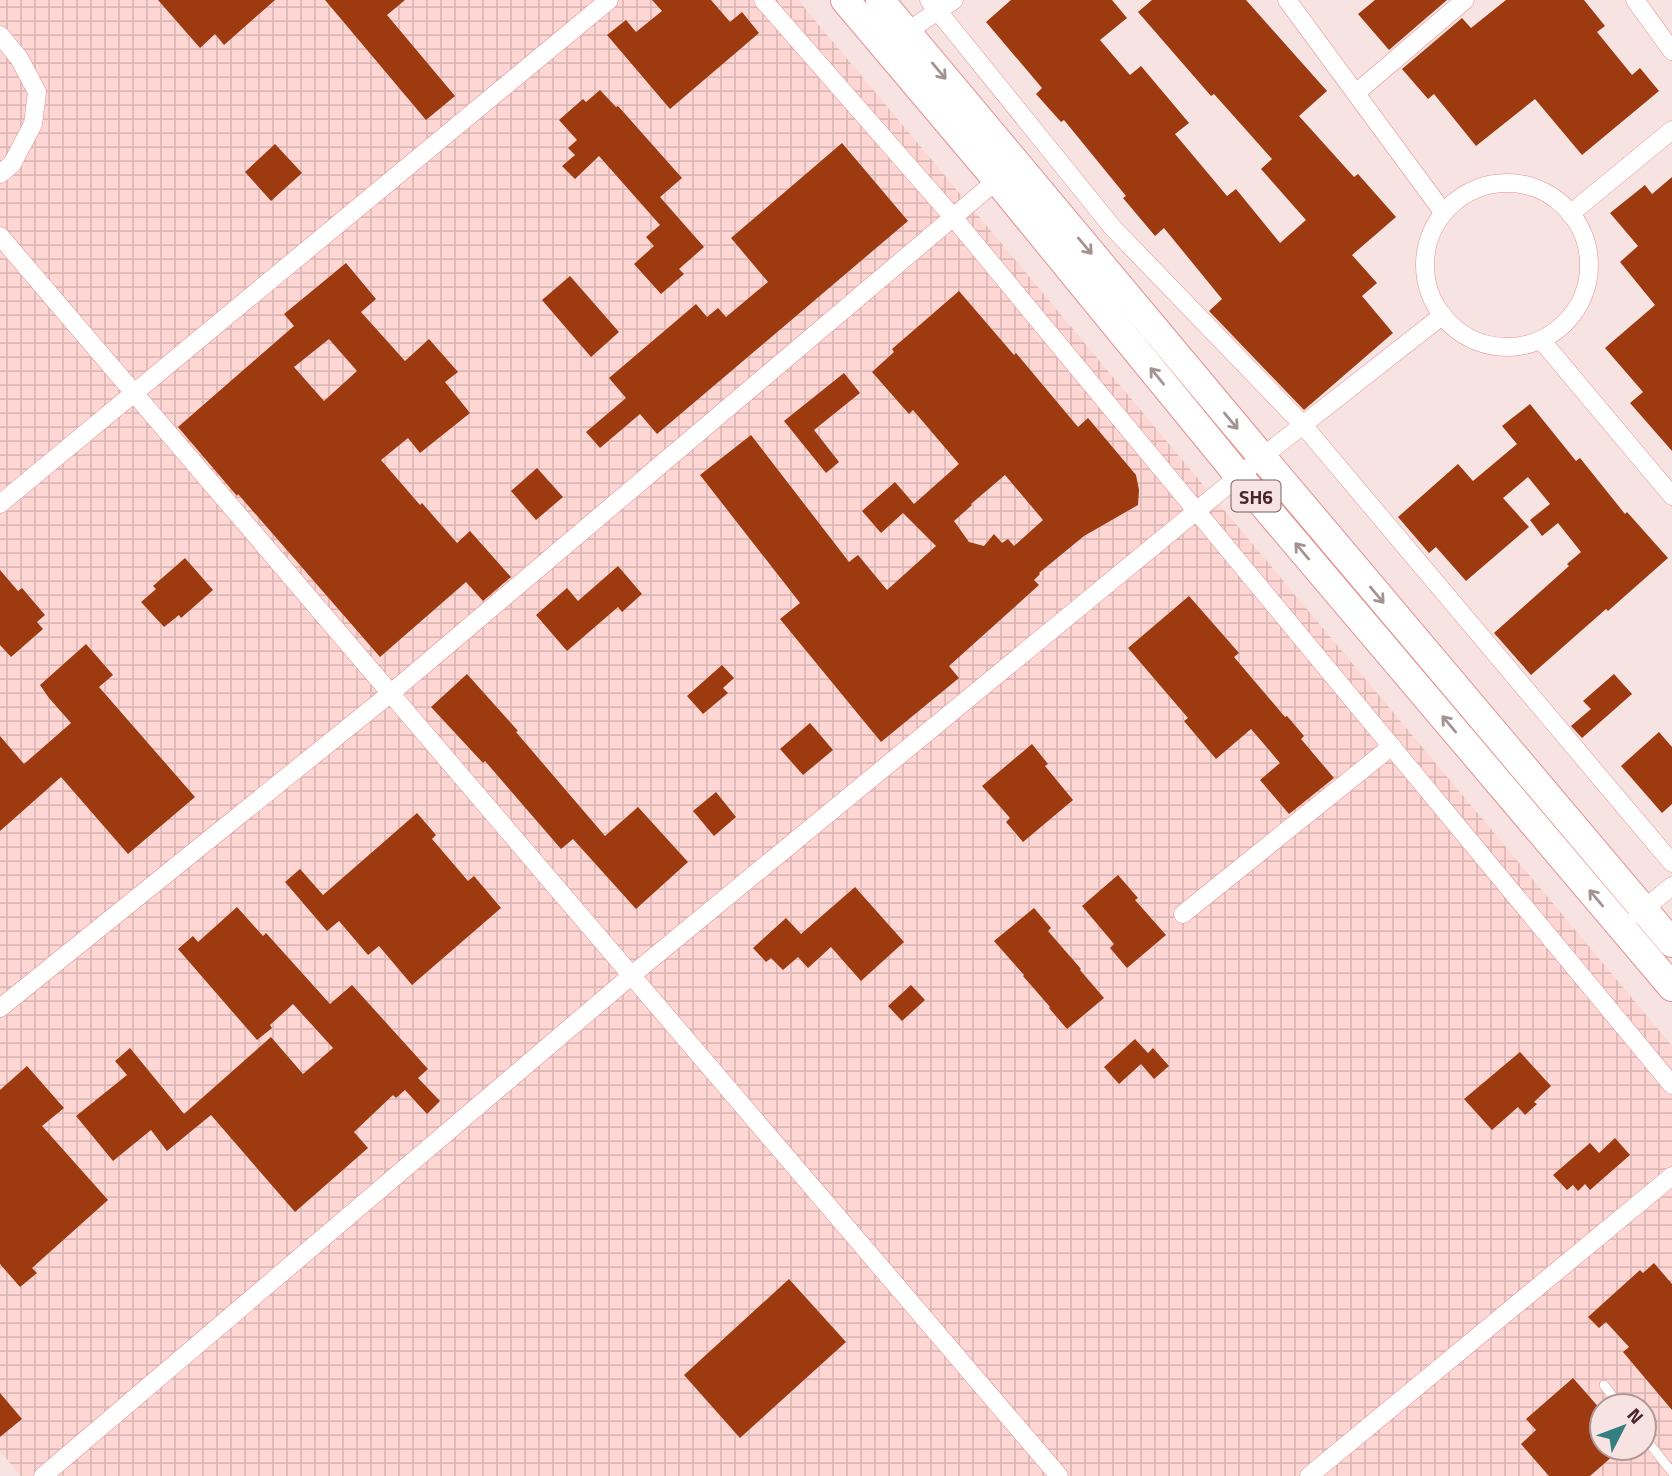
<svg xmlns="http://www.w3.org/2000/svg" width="1672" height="1476" viewBox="0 0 1672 1476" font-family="'Titillium Web',sans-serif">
<defs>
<pattern id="industrial-grid" width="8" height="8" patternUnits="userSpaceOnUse" patternTransform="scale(1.75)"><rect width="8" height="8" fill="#fed6d4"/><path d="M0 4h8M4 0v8" fill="none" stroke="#dbb8b6"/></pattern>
</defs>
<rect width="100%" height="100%" fill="#f6e3e2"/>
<!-- industrial -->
<path fill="url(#industrial-grid)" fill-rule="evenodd" d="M0,0H798L1672,1046V1476H21L0,1451ZM1602,1406H1644V1448H1602Z"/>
<!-- building -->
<g fill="#9d3a10" fill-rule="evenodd">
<polygon points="158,0 275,0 224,45 215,34 200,48"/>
<polygon points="325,0 405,0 387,15 455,96 426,120"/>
<polygon points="652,0 711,0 730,22 742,12 759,33 670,109 607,35 626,20 636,32 662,11"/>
<polygon points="1011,0 1112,0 1127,18 1100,40 1130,75 1141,66 1189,123 1175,134 1227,196 1236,189 1280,243 1306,220 1261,169 1272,159 1214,94 1211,96 1138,12 1152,0 1246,0 1327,91 1299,116 1354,177 1358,174 1396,217 1352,255 1377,283 1362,296 1393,333 1304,410 1209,311 1222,299 1164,228 1155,236 1123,198 1126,196 1064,120 1061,122 1036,94 1042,88 986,22"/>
<polygon points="1375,0 1447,0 1389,50 1358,14"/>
<polygon points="1506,0 1584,0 1605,26 1597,32 1632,75 1640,68 1659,91 1582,155 1535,99 1476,146 1434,94 1428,99 1402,69 1462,18 1471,28"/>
<polygon points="600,90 616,107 618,106 682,178 660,197 704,247 679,269 684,274 661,294 634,264 654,246 646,237 660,225 599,156 575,179 562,166 575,155 568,148 577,140 559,120 583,99 586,102"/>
<polygon points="842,143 908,221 657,434 640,414 600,448 586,432 626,398 609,378 696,304 707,317 718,308 726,317 768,282 731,238"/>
<polygon points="275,144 302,173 271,201 245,172"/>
<polygon points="1672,177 1672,451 1630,403 1643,392 1605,348 1655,305 1620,262 1638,246 1610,213 1645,185 1652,194"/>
<path d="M346,263L376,299L361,312L405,361L429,339L458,372L445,382L470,413L420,453L408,438L381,460L420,505L422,503L457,543L470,531L511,577L483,601L466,582L380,657L238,494L237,496L178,427L294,326L284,314ZM329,339L357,371L324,401L294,367Z"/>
<polygon points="570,276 619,332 591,357 542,300"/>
<path d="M959,291L1014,355L1016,353L1078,427L1088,418L1136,475L1139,490L1138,505L1084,536L1039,573L1040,574L1034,580L1039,585L949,666L959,678L881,742L780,619L800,603L700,475L751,435L849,562L858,555L887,590L936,546L903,513L881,533L862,511L895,482L914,504L959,464L913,410L909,414L872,372L894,352L892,349ZM1005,475L1043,520L1014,546L1008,539L1002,543L994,534L984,546L969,542L954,521L972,505L971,504Z"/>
<polygon points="844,373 860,393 814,430 839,462 826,473 784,421"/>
<polygon points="1530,404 1576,461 1580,458 1625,514 1627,512 1668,558 1608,611 1606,609 1531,675 1494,633 1569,566 1567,564 1581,552 1558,523 1542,536 1530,520 1550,504 1528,477 1503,498 1529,527 1466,581 1436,547 1429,553 1398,517 1458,464 1473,481 1517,444 1502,426"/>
<polygon points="537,468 563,497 536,520 511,491"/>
<polygon points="185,558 213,590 181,618 179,615 164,627 141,602 156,589 153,586"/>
<polygon points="618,566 642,594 622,612 618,607 567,651 536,615 567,588 578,601"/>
<polygon points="0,570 18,591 22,588 45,615 37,622 43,629 11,657 0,645"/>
<polygon points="1189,596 1239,653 1234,657 1285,717 1287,716 1304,736 1301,739 1334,778 1289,814 1260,780 1280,763 1251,729 1216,759 1184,721 1188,718 1128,648"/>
<polygon points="86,644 113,675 99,687 195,797 128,854 61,777 0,831 0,736 24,764 71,723 49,698 40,685"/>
<polygon points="722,665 734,678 723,688 728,693 703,714 687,696"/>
<polygon points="467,674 518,731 516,732 605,836 638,807 688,862 636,909 573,839 561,849 485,761 483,763 431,707"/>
<polygon points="1614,674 1632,694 1582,738 1571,726 1591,709 1583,701"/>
<polygon points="810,723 833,750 803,775 780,749"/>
<polygon points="1659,732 1672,747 1672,804 1662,813 1621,766"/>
<polygon points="1032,744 1048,764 1045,766 1073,800 1023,842 1006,822 1010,818 982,786"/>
<polygon points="716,792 736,817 714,836 693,811"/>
<polygon points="417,813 436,835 432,839 468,881 474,876 501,908 412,985 379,946 368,955 339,921 327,931 285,882 300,869 323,895"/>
<polygon points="1118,875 1138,898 1135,900 1166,935 1127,968 1110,948 1114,944 1082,906"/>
<polygon points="855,887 904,942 861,981 831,947 808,968 798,957 783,970 771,958 766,962 753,948 786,918 801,934"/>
<polygon points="237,907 263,936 266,933 330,1004 352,985 428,1069 418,1078 440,1101 427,1114 405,1090 396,1098 393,1095 354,1132 368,1148 295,1212 211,1115 167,1151 151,1130 113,1161 76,1116 127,1075 115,1061 130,1048 184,1114 271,1037 303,1074 333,1048 293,1004 270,1025 272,1028 257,1040 178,949 193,936 198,942"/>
<polygon points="1034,908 1051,928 1048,931 1081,969 1080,970 1104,998 1067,1029 1049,1008 1050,1007 1023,976 1024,975 994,941"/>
<polygon points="911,985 925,1000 902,1021 888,1006"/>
<polygon points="1135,1039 1148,1053 1153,1048 1169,1066 1154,1079 1141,1064 1119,1084 1104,1067"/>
<polygon points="1520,1052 1551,1086 1534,1102 1537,1104 1525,1115 1518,1107 1492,1130 1464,1099"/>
<polygon points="27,1066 64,1108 42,1126 108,1200 32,1268 37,1273 20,1287 0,1264 0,1090"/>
<polygon points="1615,1138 1630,1155 1590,1190 1585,1184 1578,1191 1573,1185 1567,1190 1553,1175 1590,1143 1599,1153"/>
<polygon points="1654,1263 1672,1284 1672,1410 1623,1352 1629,1347 1606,1322 1599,1328 1588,1317 1640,1270 1643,1273"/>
<polygon points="789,1279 846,1342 740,1438 684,1375"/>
<polygon points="1573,1378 1602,1411 1602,1448 1622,1448 1590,1476 1549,1476 1521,1444 1536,1430 1526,1419"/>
<polygon points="0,1393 22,1419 0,1437"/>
</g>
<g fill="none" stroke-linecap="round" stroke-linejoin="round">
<defs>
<g id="lane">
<polyline points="1604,1385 1620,1406"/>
<polyline points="1644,1437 1672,1472"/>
</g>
<g id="street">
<polyline points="763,0 953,217 1672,1085"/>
<polyline points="929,0 1113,228 1303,425 1672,863"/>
<polyline points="1287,0 1443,212"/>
<polyline points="1635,0 1672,51"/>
<polyline points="0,35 19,58 37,92 33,124 12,164 0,174"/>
<polyline points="899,37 954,0"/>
<polyline points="1356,93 1465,0"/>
<circle cx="1507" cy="265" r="82"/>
<polyline points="1570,214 1672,130"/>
<polyline points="0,236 1059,1476"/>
<polyline points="1542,341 1672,496"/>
<polyline points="0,504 609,0"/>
<polyline points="1183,914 1392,746"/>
<polyline points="1638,914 1672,886"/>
<polyline points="0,1008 391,693 1003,175"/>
<polyline points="43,1476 632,975 1262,457 1443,315"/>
<polyline points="1309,1476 1672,1176"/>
</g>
<g id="primary">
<polyline points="845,0 997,180 1239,476 1672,987"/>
<polyline points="880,0 1262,457 1672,943"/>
</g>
</defs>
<!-- lane casing -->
<use href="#lane" stroke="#e59090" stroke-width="10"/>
<!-- street casing -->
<use href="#street" stroke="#e59090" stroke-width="19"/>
<!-- primary casing -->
<use href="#primary" stroke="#e59090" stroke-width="30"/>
<!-- lane -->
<use href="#lane" stroke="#fff" stroke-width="9"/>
<!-- street -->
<use href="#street" stroke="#fff" stroke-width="18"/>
<!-- primary -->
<use href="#primary" stroke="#fff" stroke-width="28"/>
</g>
<!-- one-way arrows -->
<defs><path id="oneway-shaft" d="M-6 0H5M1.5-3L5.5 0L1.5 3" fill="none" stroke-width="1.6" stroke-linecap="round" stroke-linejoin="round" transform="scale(1.75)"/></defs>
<g stroke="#a49393">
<use href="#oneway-shaft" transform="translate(939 71) rotate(50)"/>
<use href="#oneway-shaft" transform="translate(1085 246) rotate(50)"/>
<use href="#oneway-shaft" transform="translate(1157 376) rotate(-129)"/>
<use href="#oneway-shaft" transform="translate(1231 421) rotate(50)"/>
<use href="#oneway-shaft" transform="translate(1302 551) rotate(-130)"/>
<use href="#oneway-shaft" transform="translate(1377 595) rotate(50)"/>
<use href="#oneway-shaft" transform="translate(1449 724) rotate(-130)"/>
<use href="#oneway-shaft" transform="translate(1596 898) rotate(-130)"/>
</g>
<g text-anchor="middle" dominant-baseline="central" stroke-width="7" stroke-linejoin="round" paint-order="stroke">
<!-- shield labels -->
<rect fill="#f6e3e2" stroke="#7d5f5f" stroke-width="2" x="1231.5" y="480.5" width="49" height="31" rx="5"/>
<g font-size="19" font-weight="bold" fill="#492727">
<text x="1256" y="496">SH6</text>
</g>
</g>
<!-- north arrow -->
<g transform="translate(1623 1427) rotate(48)"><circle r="33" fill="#f6e3e2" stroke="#b19897" stroke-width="2"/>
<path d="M0-5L12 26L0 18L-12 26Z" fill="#357e82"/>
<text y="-10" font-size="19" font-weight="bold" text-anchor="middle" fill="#492727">N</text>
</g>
</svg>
